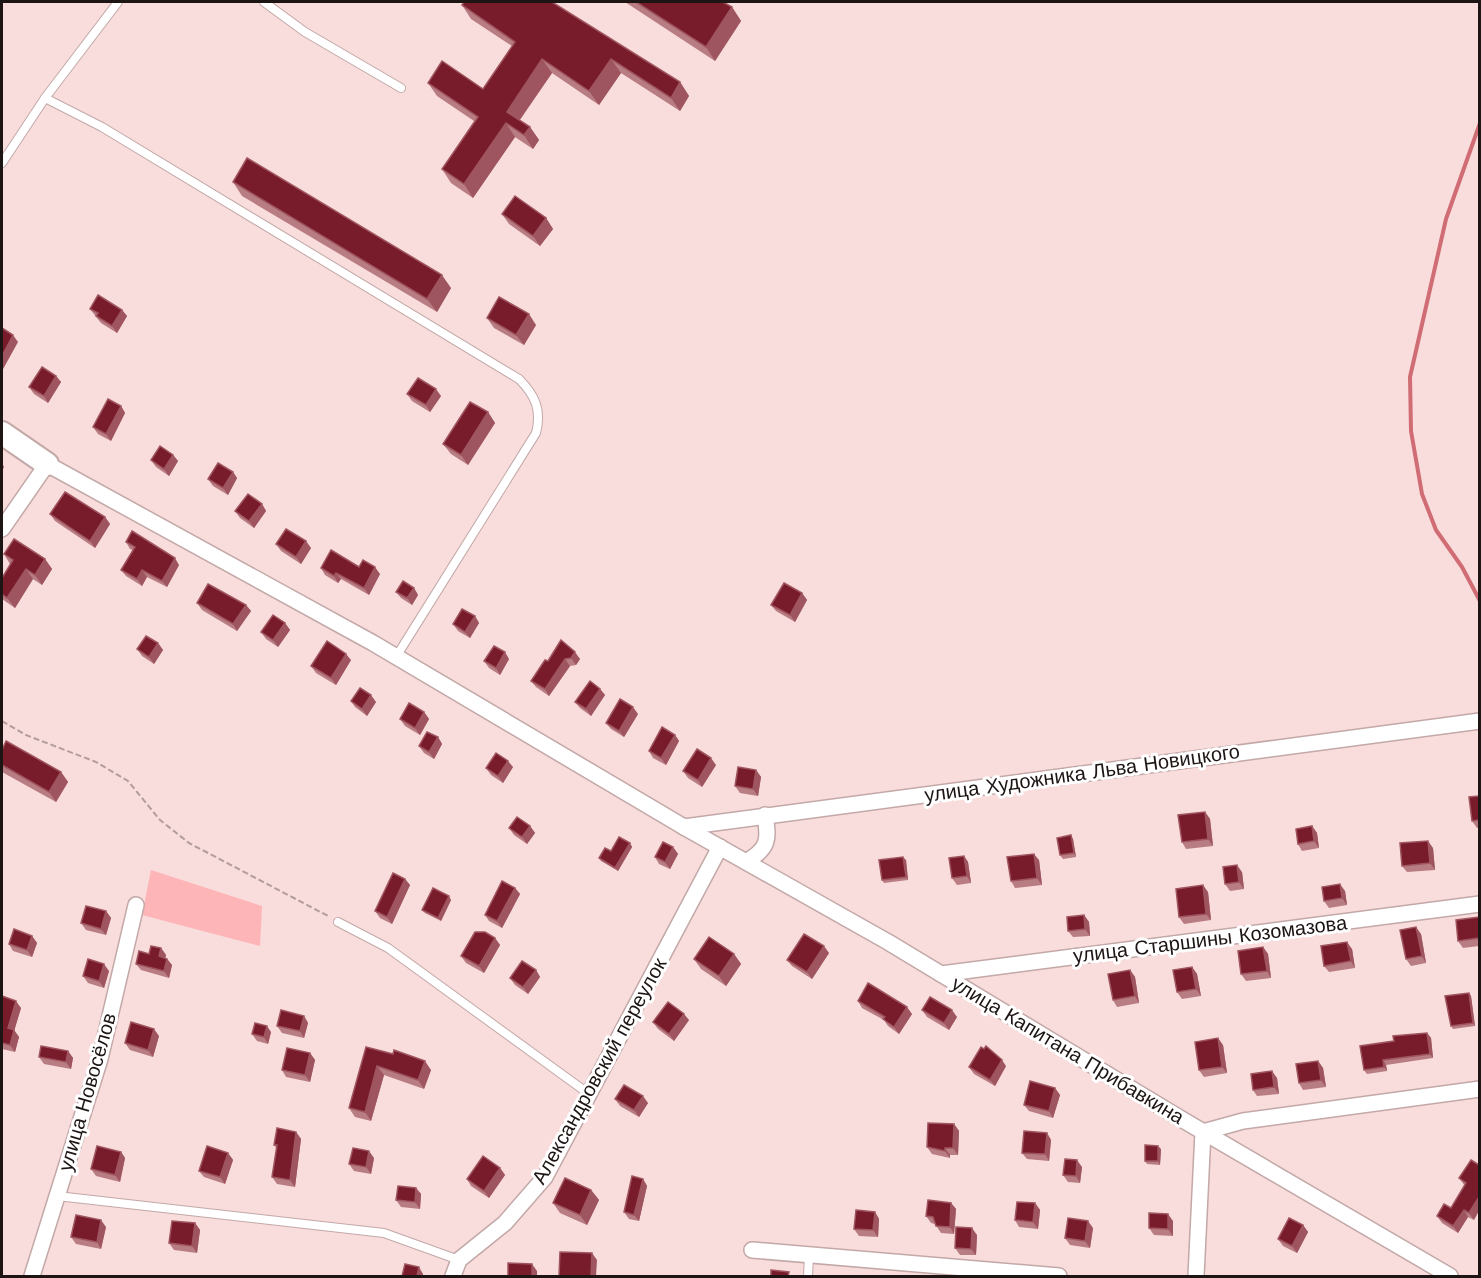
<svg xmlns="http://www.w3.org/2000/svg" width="1481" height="1278" viewBox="0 0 1481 1278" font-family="'Work Sans',sans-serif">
<rect width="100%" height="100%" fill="#f9dcdc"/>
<!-- green -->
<polygon fill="#fdb5b8" points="151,870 262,906 260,946 142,915"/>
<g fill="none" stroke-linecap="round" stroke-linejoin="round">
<!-- stream -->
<polyline stroke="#d06c73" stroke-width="4" points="1480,123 1446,219 1410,377 1411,431 1422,494 1436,530 1462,567 1480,601"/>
<defs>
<g id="lane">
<polyline points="264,2 305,32 401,88"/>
<path d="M45,98L102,127L519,379C535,395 542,410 536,433L396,657"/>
<polyline points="2,163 45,98 118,2"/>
<polyline points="338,922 388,948 589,1094"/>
<polyline points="57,1196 384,1233 459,1260"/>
<polyline points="808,1276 809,1255"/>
</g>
<g id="street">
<polyline points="2,529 47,464 373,643 684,827 888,942 1183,1120 1450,1276"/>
<polyline points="684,827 1480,721"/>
<path d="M746,862C769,848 769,840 765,815"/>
<polyline points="941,974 1480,904"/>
<polyline points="752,1250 1059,1276"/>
<polyline points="32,1276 100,1059 136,905"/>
<polyline points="453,1276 459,1260 505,1223 545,1177 720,847"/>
<polyline points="1196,1276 1203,1132 1243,1121 1480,1089"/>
</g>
<polyline id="secondary" points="2,433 47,464"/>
</defs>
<!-- lane casing -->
<use href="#lane" stroke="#c3a8a8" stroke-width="10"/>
<!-- street casing -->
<use href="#street" stroke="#c3a8a8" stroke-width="18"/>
<!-- secondary casing -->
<use href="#secondary" stroke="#c3a8a8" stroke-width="26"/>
<!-- path -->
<polyline stroke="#b29c9c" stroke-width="2" stroke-dasharray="6 3" stroke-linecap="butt" points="2,721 26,735 96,762 128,781 160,820 189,843 330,917"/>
<!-- lane -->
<use href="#lane" stroke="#fff" stroke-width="8"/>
<!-- street -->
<use href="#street" stroke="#fff" stroke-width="15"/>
<!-- secondary -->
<use href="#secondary" stroke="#fff" stroke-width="22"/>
</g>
<!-- wall -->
<g fill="#b87c83">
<polygon points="625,2 723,2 732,7 741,21 715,61"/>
<polygon points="462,5 680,82 689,96 680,111 621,73 599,105 552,73 520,120 530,127 539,140 533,149 515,137 473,198 451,183 442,169 474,121 437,96 428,83 483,89 512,46 471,19"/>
<polygon points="233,182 451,288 437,312 242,196"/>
<polygon points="502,214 546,218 553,229 540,246 509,224"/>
<polygon points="90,309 122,310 127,316 117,333 101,323"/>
<polygon points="487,318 536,325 524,345 494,328"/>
<polygon points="56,376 61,382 48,403 34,394 29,387"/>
<polygon points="407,394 441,396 430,412 412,401"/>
<polygon points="121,406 125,413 111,441 98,434 93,427"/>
<polygon points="488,412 495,423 468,465 451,454 443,444"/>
<polygon points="173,455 178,461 169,476 156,467 151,460"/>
<polygon points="233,472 237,478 228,495 213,486 208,479"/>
<polygon points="262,504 266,511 254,528 240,518 235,511"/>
<polygon points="50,514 105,517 110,524 95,548 55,521"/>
<polygon points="126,542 179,565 167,587 147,577 142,586 126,576 121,570 133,550 130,549"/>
<polygon points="276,544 311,548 301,564 281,551"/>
<polygon points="4,554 45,559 52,569 42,585 33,579 15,608 2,599 2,578 10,564"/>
<polygon points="359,567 380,574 369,595 341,579 338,583 325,575 321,568"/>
<polygon points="414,588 418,595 412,605 401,598 396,592"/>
<polygon points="802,593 807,600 795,622 776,611 771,605"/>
<polygon points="197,603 246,605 251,611 237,631 202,610"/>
<polygon points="475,616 479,623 470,638 458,631 453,624"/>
<polygon points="285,623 290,630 278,647 266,639 261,632"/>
<polygon points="561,640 580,659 576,665 570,666 549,696 536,687 531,681 548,661"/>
<polygon points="158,643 163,650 154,664 142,656 137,649"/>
<polygon points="509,659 500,675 489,668 484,661"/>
<polygon points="351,660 336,685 316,673 311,666"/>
<polygon points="600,689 605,695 591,716 580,708 575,702"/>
<polygon points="351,701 376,702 367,716 355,707"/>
<polygon points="424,712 429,719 420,735 405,726 400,719"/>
<polygon points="638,714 624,737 611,729 606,723"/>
<polygon points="675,735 679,741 666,765 653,758 649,751"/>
<polygon points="438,737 442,744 434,759 424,753 419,746"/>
<polygon points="2,750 61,772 68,782 56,802 2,772"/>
<polygon points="716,765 702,787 688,778 683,771"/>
<polygon points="513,767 503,783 491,775 486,768"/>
<polygon points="756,770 761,777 758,796 740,793 735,786"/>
<polygon points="1479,796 1479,828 1477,828 1472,821"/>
<polygon points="1205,812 1210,819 1213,846 1186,849 1182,842"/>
<polygon points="530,826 535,833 527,844 514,835 509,828"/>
<polygon points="1312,826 1317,833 1319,848 1302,851 1298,844"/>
<polygon points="1073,839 1076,857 1063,859 1060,855"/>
<polygon points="630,843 632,847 618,871 601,861 599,858 611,851"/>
<polygon points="673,847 678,854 670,869 659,864 655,857"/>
<polygon points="1433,848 1435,870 1407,872 1402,866"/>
<polygon points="964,856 968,862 971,883 957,885 952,878"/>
<polygon points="906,860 908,880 884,883 882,880"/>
<polygon points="1039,860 1042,885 1015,888 1011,881"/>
<polygon points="1242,872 1244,889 1230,891 1225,884"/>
<polygon points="405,879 410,885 392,924 380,918 375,911"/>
<polygon points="515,888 520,894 502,928 489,921 485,915"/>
<polygon points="1345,891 1347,905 1329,908 1324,901"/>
<polygon points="1208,892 1211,920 1184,924 1179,917"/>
<polygon points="451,900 441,921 425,913 422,910"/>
<polygon points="106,911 111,918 106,935 86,930 81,923"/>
<polygon points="1084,915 1089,922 1090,936 1073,937 1068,931"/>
<polygon points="1479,917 1479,946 1463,948 1458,941"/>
<polygon points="1421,934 1426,963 1411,966 1406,959"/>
<polygon points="32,936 37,943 32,957 13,951 9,944"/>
<polygon points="495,938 500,945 484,973 466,963 461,956"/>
<polygon points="1263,947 1268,954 1271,978 1246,981 1241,974"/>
<polygon points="161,948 166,955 165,958 167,959 172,965 169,978 141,970 136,964 149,954"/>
<polygon points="1352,949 1355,968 1329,972 1324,966"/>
<polygon points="829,953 812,979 792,966 787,960"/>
<polygon points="734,954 741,964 726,986 701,969 694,959"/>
<polygon points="1192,967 1197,974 1201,996 1182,999 1177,992"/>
<polygon points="536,970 540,977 528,994 515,985 510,978"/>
<polygon points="1130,970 1135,977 1139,1003 1117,1007 1113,1000"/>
<polygon points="109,971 104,988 88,983 83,976"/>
<polygon points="1469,993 1471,996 1475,1026 1453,1029 1451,1026"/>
<polygon points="2,996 21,1008 14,1030 19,1037 15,1052 2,1049"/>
<polygon points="858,1001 912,1014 899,1034 888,1026 884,1020 862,1008"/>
<polygon points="922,1010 957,1017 949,1030 927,1017"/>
<polygon points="304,1016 308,1023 304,1038 282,1033 277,1026"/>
<polygon points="689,1020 674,1041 658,1029 653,1022"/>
<polygon points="271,1032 268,1044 257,1041 252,1034"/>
<polygon points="1427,1033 1431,1038 1433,1058 1386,1065 1387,1071 1367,1074 1364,1070 1394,1041"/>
<polygon points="159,1036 153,1057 130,1050 125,1043"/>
<polygon points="1223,1045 1227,1073 1204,1077 1199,1070"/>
<polygon points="366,1047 431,1070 424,1089 384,1075 371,1121 355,1117 349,1108"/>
<polygon points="68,1051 73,1058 71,1069 44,1064 39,1057"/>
<polygon points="310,1053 315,1060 310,1082 286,1077 282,1070"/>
<polygon points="1318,1061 1323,1068 1326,1087 1303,1090 1299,1083"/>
<polygon points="1006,1066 995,1086 974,1074 969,1067"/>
<polygon points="1277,1078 1279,1094 1257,1096 1253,1090"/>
<polygon points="1055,1088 1060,1095 1053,1118 1029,1111 1024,1105"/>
<polygon points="615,1099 648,1103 639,1117 620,1106"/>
<polygon points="954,1124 959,1131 958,1155 950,1155 950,1158 932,1154 927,1147"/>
<polygon points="296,1132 301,1139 295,1187 277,1184 272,1177 277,1149 274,1145"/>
<polygon points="1047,1133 1051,1140 1049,1161 1027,1159 1022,1153"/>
<polygon points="1161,1149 1160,1165 1147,1164 1145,1161"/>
<polygon points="121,1152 125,1158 120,1182 96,1176 91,1169"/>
<polygon points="228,1153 233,1160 225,1184 204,1177 199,1171"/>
<polygon points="374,1158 371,1174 354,1171 349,1164"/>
<polygon points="1471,1160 1474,1220 1468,1217 1458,1233 1442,1223 1437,1216 1451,1208 1465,1186 1459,1178"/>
<polygon points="1082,1167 1080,1183 1068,1182 1063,1175"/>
<polygon points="500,1168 505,1175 489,1198 471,1186 467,1179"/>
<polygon points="643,1179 647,1186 639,1221 629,1219 624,1212"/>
<polygon points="416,1188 421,1194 420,1209 401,1207 396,1200"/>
<polygon points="591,1190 599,1200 587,1225 560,1213 553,1203"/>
<polygon points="951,1203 956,1209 954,1234 941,1233 935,1224 931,1223 926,1216"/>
<polygon points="1035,1203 1040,1210 1038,1229 1019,1227 1015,1220"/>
<polygon points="875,1212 879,1219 878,1237 859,1236 854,1229"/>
<polygon points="1173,1221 1173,1236 1154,1235 1149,1228"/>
<polygon points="195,1223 200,1230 197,1253 174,1250 169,1243"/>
<polygon points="1303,1225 1308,1232 1297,1253 1283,1246 1278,1239"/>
<polygon points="106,1227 101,1249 76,1244 71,1237"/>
<polygon points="1093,1228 1090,1248 1070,1245 1065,1238"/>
<polygon points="977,1235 976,1255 960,1255 955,1248"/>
</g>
<!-- shaded-wall -->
<g fill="#9f555f">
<polygon points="732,7 741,21 715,61 706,47"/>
<polygon points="542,59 552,73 516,125 507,112"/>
<polygon points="611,59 621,73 599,105 589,91"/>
<polygon points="680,82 689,96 680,111 671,98"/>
<polygon points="506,123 515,137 473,198 464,184"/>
<polygon points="530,127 539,140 533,149 524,135"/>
<polygon points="546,218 553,229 540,246 533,236"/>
<polygon points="442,275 451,288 437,312 427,299"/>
<polygon points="122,310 127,316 117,333 112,326"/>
<polygon points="529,314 536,325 524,345 516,335"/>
<polygon points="13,335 18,342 2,371 2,356"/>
<polygon points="56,376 61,382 48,403 44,396"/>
<polygon points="436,389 441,396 430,412 426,405"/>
<polygon points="121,406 125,413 111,441 106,434"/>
<polygon points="488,412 495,423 468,465 461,455"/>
<polygon points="173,455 178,461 169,476 164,469"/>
<polygon points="2,463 4,467 2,471"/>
<polygon points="233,472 237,478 228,495 223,488"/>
<polygon points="262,504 266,511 254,528 249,521"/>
<polygon points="105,517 110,524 95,548 90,541"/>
<polygon points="306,541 311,548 301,564 296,557"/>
<polygon points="175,558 179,565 167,587 162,581"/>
<polygon points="45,559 52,569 42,585 35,575"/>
<polygon points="375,567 380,574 369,595 364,588"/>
<polygon points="26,569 33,579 15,608 7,598"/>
<polygon points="142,570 147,577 142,586 137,579"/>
<polygon points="336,573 341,579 338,583 334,576"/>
<polygon points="414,588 418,595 412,605 407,598"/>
<polygon points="802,593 807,600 795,622 790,615"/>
<polygon points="246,605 251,611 237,631 233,624"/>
<polygon points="475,616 479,623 470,638 465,632"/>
<polygon points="285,623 290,630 278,647 273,640"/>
<polygon points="158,643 163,650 154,664 149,657"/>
<polygon points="505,652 509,659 500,675 496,668"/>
<polygon points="575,652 580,659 576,665 571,658"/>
<polygon points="346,654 351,660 336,685 331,678"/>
<polygon points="565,659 570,666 549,696 545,689"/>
<polygon points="600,689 605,695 591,716 586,709"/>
<polygon points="371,695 376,702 367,716 362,709"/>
<polygon points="633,707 638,714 624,737 619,731"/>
<polygon points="424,712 429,719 420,735 415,728"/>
<polygon points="675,735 679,741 666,765 661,758"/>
<polygon points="438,737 442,744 434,759 429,752"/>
<polygon points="711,758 716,765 702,787 698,780"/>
<polygon points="508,761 513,767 503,783 498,776"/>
<polygon points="756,770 761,777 758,796 753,789"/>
<polygon points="61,772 68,782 56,802 49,792"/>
<polygon points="1205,812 1210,819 1213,846 1208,839"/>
<polygon points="530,826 535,833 527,844 522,837"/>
<polygon points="1312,826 1317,833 1319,848 1314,841"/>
<polygon points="1071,835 1073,839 1076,857 1074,853"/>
<polygon points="1428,841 1433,848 1435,870 1430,863"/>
<polygon points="630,843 632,847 618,871 615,868"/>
<polygon points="673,847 678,854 670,869 665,862"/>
<polygon points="1034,854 1039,860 1042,885 1037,878"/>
<polygon points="964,856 968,862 971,883 967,876"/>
<polygon points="903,857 906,860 908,880 906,877"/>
<polygon points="1237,865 1242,872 1244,889 1239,882"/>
<polygon points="405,879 410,885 392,924 387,917"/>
<polygon points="1340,884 1345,891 1347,905 1342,898"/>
<polygon points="1203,885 1208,892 1211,920 1206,914"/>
<polygon points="515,888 520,894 502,928 497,921"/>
<polygon points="449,896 451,900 441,921 438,918"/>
<polygon points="106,911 111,918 106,935 101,929"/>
<polygon points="1084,915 1089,922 1090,936 1085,929"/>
<polygon points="1416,927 1421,934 1426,963 1422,956"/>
<polygon points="32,936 37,943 32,957 27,950"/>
<polygon points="495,938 500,945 484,973 479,966"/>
<polygon points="1347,942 1352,949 1355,968 1351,961"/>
<polygon points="824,946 829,953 812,979 807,972"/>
<polygon points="1263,947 1268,954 1271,978 1267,971"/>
<polygon points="161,948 166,955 164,963 159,956"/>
<polygon points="734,954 741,964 726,986 719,976"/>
<polygon points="167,959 172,965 169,978 164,971"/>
<polygon points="104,964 109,971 104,988 99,981"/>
<polygon points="1192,967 1197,974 1201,996 1196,989"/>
<polygon points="536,970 540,977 528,994 523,987"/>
<polygon points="1130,970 1135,977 1139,1003 1135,996"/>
<polygon points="1469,993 1471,996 1475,1026 1473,1023"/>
<polygon points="16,1001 21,1008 13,1035 8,1028"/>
<polygon points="907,1007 912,1014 899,1034 894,1027"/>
<polygon points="952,1010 957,1017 949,1030 944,1023"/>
<polygon points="684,1014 689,1020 674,1041 669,1034"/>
<polygon points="304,1016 308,1023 304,1038 300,1031"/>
<polygon points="267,1026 271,1032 268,1044 264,1037"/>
<polygon points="154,1029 159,1036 153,1057 148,1050"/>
<polygon points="14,1030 19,1037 15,1052 10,1045"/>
<polygon points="1427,1033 1431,1038 1433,1058 1430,1054"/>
<polygon points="1218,1038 1223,1045 1227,1073 1222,1067"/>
<polygon points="68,1051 73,1058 71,1069 66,1062"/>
<polygon points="310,1053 315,1060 310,1082 305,1075"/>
<polygon points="1002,1060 1006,1066 995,1086 990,1080"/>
<polygon points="1383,1060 1386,1065 1387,1071 1384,1067"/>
<polygon points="425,1061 431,1070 424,1089 418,1080"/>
<polygon points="1318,1061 1323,1068 1326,1087 1321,1080"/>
<polygon points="377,1066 384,1075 371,1121 365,1112"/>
<polygon points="1272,1071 1277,1078 1279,1094 1274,1087"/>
<polygon points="1055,1088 1060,1095 1053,1118 1049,1111"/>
<polygon points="643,1096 648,1103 639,1117 634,1110"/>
<polygon points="954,1124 959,1131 958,1155 953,1148"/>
<polygon points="296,1132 301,1139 295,1187 290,1180"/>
<polygon points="1047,1133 1051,1140 1049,1161 1045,1154"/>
<polygon points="1158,1146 1161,1149 1160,1165 1158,1161"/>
<polygon points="945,1148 950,1155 950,1158 945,1151"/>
<polygon points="369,1151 374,1158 371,1174 366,1167"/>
<polygon points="121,1152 125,1158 120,1182 115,1175"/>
<polygon points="228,1153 233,1160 225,1184 220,1177"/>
<polygon points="1077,1160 1082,1167 1080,1183 1076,1176"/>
<polygon points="500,1168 505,1175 489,1198 484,1191"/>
<polygon points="643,1179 647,1186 639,1221 634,1215"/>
<polygon points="416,1188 421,1194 420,1209 415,1202"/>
<polygon points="591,1190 599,1200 587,1225 580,1215"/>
<polygon points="1479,1197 1479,1211 1474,1220 1469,1213"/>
<polygon points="951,1203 956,1209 954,1234 950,1227"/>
<polygon points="1035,1203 1040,1210 1038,1229 1033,1222"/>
<polygon points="1464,1210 1468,1217 1458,1233 1453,1226"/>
<polygon points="875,1212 879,1219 878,1237 873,1230"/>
<polygon points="1168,1214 1173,1221 1173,1236 1168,1229"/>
<polygon points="101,1220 106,1227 101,1249 97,1242"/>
<polygon points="1088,1221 1093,1228 1090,1248 1085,1241"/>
<polygon points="195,1223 200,1230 197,1253 192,1246"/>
<polygon points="1303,1225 1308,1232 1297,1253 1292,1246"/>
<polygon points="972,1228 977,1235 976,1255 971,1249"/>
<polygon points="592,1253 597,1260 596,1276 591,1276"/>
<polygon points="532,1264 537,1271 537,1276 532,1276"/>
<polygon points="419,1267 423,1274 423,1276 417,1276"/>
</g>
<!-- building -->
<g fill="#781b2a" stroke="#9f555f" stroke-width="1.5">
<polygon points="464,2 552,2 680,82 671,98 611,59 589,91 542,59 507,112 530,127 524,135 506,123 464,184 442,169 478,117 428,83 442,61 483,89 515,42 462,5"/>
<polygon points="636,2 723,2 732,7 706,47"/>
<polygon points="247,158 442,275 427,299 233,182"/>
<polygon points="515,196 546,218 533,236 502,214"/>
<polygon points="98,295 122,310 112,326 96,316 98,313 90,309"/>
<polygon points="499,297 529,314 516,335 487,318"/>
<polygon points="2,328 13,335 2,356"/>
<polygon points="42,367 56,376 44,396 29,387"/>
<polygon points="418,378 436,389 426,405 407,394"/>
<polygon points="108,399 121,406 106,434 93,427"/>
<polygon points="470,402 488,412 461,455 443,444"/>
<polygon points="160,446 173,455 164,469 151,460"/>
<polygon points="218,463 233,472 223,488 208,479"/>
<polygon points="65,492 105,517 90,541 50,514"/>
<polygon points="248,494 262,504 249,521 235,511"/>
<polygon points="286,529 306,541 296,557 276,544"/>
<polygon points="132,531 175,558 162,581 142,570 137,579 121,570 135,547 126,542"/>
<polygon points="14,539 45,559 35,575 26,569 7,598 2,594 2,578 13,560 4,554"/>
<polygon points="331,550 359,567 363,560 375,567 364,588 336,573 334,576 321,568"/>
<polygon points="403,581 414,588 407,598 396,592"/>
<polygon points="784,583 802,593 790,615 771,605"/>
<polygon points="208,584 246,605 233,624 197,603"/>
<polygon points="462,609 475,616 465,632 453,624"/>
<polygon points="273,615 285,623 273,640 261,632"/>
<polygon points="146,636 158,643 149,657 137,649"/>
<polygon points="561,640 575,652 571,658 565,659 545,689 531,681 545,660 548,661"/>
<polygon points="327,641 346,654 331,678 311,666"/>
<polygon points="494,646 505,652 496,668 484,661"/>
<polygon points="590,681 600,689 586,709 575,702"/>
<polygon points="360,688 371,695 362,709 351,701"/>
<polygon points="620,699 633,707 619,731 606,723"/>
<polygon points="409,703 424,712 415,728 400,719"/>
<polygon points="662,727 675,735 661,758 649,751"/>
<polygon points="427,732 438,737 429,752 419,746"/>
<polygon points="6,741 61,772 49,792 2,765 2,750"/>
<polygon points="697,749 711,758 698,780 683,771"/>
<polygon points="496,753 508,761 498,776 486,768"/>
<polygon points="738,767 756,770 753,789 735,786"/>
<polygon points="1479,796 1479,820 1472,821 1469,797"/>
<polygon points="1205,812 1208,839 1182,842 1178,815"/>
<polygon points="517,817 530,826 522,837 509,828"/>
<polygon points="1312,826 1314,841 1298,844 1296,829"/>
<polygon points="1071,835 1074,853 1060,855 1057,838"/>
<polygon points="619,837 630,843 615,868 599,858 605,848 611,851"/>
<polygon points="1428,841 1430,863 1402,866 1400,843"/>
<polygon points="663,842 673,847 665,862 655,857"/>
<polygon points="1034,854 1037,878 1011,881 1007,857"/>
<polygon points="964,856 967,876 952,878 949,858"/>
<polygon points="903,857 906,877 882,880 879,860"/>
<polygon points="1237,865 1239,882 1225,884 1223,867"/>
<polygon points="393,873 405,879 387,917 375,911"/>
<polygon points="502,881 515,888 497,921 485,915"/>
<polygon points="1340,884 1342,898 1324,901 1322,887"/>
<polygon points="1203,885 1206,914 1179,917 1176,889"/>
<polygon points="433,888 449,896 438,918 422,910"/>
<polygon points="86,906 106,911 101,929 81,923"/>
<polygon points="1084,915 1085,929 1068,931 1067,917"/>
<polygon points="1479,917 1479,938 1458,941 1456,920"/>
<polygon points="1416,927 1422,956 1406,959 1400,930"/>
<polygon points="14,929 32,936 27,950 9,944"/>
<polygon points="475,932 485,932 495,938 479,966 461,956"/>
<polygon points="804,934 824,946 807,972 787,960"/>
<polygon points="709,937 734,954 719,976 694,959"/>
<polygon points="1347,942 1351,961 1324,966 1321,946"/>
<polygon points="151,946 161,948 159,956 167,959 164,971 136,964 139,951 149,954"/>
<polygon points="1263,947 1267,971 1241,974 1238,951"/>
<polygon points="88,959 104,964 99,981 83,976"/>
<polygon points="522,961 536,970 523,987 510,978"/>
<polygon points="1192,967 1196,989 1177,992 1173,970"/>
<polygon points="1130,970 1135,996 1113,1000 1108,974"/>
<polygon points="868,983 907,1007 894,1027 883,1019 885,1017 858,1001"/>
<polygon points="1469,993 1473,1023 1451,1026 1445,996"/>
<polygon points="2,996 16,1001 8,1028 14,1030 10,1045 2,1043"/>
<polygon points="930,997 952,1010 944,1023 922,1010"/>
<polygon points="668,1002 684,1014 669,1034 653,1022"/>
<polygon points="281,1010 304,1016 300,1031 277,1026"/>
<polygon points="131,1022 154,1029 148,1050 125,1043"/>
<polygon points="255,1023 267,1026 264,1037 252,1034"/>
<polygon points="1427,1033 1430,1054 1383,1060 1384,1067 1364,1070 1360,1046 1394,1041 1393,1036"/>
<polygon points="1218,1038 1222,1067 1199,1070 1195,1042"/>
<polygon points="41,1046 68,1051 66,1062 39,1057"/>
<polygon points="986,1046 1002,1060 990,1080 969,1067 981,1047 984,1049"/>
<polygon points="366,1047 393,1054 394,1050 425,1061 418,1080 377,1066 365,1112 349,1108"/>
<polygon points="287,1048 310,1053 305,1075 282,1070"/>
<polygon points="1318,1061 1321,1080 1299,1083 1296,1064"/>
<polygon points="1272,1071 1274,1087 1253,1090 1251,1074"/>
<polygon points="1030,1081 1055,1088 1049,1111 1024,1105"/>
<polygon points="624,1085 643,1096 634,1110 615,1099"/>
<polygon points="928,1123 954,1124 953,1148 945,1148 945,1151 927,1147"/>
<polygon points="277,1128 296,1132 290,1180 272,1177 277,1145 274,1145"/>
<polygon points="1024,1131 1047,1133 1045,1154 1022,1153"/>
<polygon points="1145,1145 1158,1146 1158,1161 1145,1161"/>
<polygon points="97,1146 121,1152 115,1175 91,1169"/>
<polygon points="207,1146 228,1153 220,1177 199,1171"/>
<polygon points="353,1148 369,1151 366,1167 349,1164"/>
<polygon points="483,1156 500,1168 484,1191 467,1179"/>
<polygon points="1065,1159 1077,1160 1076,1176 1063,1175"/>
<polygon points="1471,1160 1479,1165 1479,1197 1469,1213 1464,1210 1453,1226 1437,1216 1444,1204 1451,1208 1466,1183 1459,1178"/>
<polygon points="632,1176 643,1179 634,1215 624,1212"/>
<polygon points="565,1178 591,1190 580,1215 553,1203"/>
<polygon points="398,1186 416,1188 415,1202 396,1200"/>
<polygon points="928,1200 951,1203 950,1227 936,1226 933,1217 926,1216"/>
<polygon points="1017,1202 1035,1203 1033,1222 1015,1220"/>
<polygon points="856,1210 875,1212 873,1230 854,1229"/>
<polygon points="1149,1213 1168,1214 1168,1229 1149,1228"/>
<polygon points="76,1215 101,1220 97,1242 71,1237"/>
<polygon points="1068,1218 1088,1221 1085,1241 1065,1238"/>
<polygon points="1289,1218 1303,1225 1292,1246 1278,1239"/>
<polygon points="172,1221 195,1223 192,1246 169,1243"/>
<polygon points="956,1227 972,1228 971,1249 955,1248"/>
<polygon points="560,1252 592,1253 591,1276 559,1276"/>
<polygon points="508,1263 532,1264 532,1276 508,1276"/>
<polygon points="405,1264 419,1267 417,1276 402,1276"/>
<polygon points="771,1270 789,1272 788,1276 771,1276"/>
</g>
<g text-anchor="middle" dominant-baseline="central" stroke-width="6" stroke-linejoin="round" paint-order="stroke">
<!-- street labels -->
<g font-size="20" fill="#1d1414" stroke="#fff">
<text transform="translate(1082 773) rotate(-8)">улица Художника Льва Новицкого</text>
<text transform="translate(1210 939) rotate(-7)">улица Старшины Козомазова</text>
<text transform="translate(1068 1050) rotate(31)">улица Капитана Прибавкина</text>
<text transform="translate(599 1071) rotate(-61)">Александровский переулок</text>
<text transform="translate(87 1092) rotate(-74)">улица Новосёлов</text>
</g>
</g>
<!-- border -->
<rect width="1481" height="1278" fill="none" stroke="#1d1414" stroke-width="6"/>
</svg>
